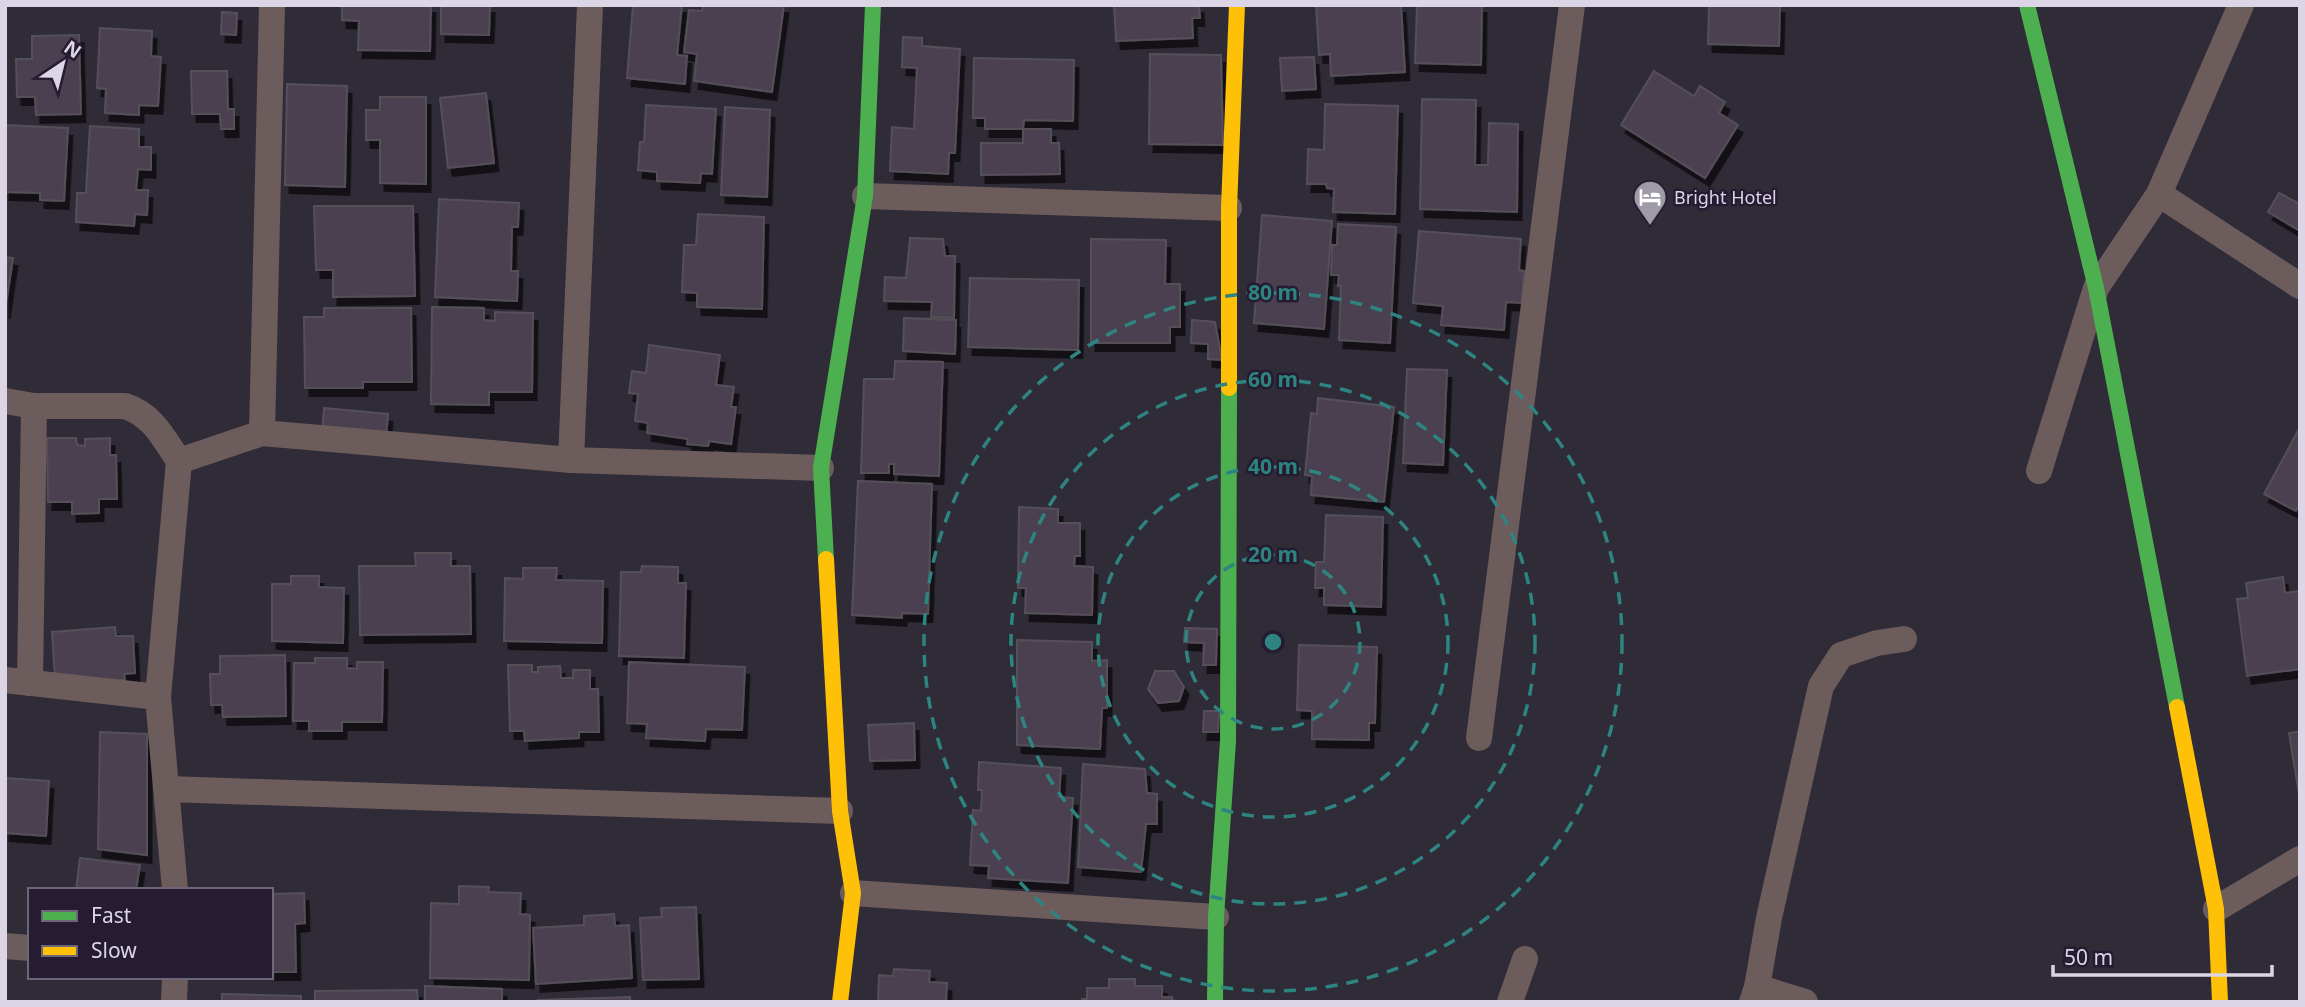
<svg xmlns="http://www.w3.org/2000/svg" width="2305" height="1007" viewBox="0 0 2305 1007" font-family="'Noto Sans',sans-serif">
<defs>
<filter id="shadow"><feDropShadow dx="4.5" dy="8" stdDeviation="0" flood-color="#0009"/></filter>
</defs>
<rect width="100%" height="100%" fill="#2f2b37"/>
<!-- building -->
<g fill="#4c4050" stroke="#554f59" stroke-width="2" filter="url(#shadow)">
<polygon points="342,5 431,5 430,51 358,50 359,21 342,20"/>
<polygon points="441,5 490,5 489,35 441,34"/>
<polygon points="633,5 682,5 677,55 687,56 685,84 627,78"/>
<polygon points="703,5 784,5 772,92 694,81 697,54 684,52 689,10 702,11"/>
<polygon points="1114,5 1199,5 1200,18 1192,18 1193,38 1116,41"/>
<polygon points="1316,5 1401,5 1405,72 1331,76 1330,54 1319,55"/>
<polygon points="1417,5 1482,5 1481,65 1415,63"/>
<polygon points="1709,5 1780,5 1779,46 1708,44"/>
<polygon points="222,12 237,13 236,35 221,34"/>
<polygon points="100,28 152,31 151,56 161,57 158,106 139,105 139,115 105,113 106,89 97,88"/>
<polygon points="79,35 81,114 36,115 35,97 17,97 16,59 32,59 32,36"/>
<polygon points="903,37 922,38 922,46 960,49 955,153 949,153 948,174 890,171 892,127 914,129 917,68 902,67"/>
<polygon points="1150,54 1221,55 1223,145 1149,144"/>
<polygon points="1314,57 1316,89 1282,91 1280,58"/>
<polygon points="974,58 1074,60 1073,121 1024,120 1023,129 985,129 985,118 973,118"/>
<polygon points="191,71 227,71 228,109 234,109 234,129 221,129 220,114 192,114"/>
<polygon points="1654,71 1694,96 1700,86 1725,102 1719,113 1738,125 1705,178 1621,125"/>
<polygon points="287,84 347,86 345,187 285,185"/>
<polygon points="486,93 494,163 448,168 440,98"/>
<polygon points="380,97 426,97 426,184 380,183 380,140 366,140 366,110 380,110"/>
<polygon points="1422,99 1476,100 1475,165 1488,165 1489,123 1518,124 1517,212 1420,209"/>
<polygon points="1325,104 1398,106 1395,214 1333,212 1334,189 1327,188 1326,184 1307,184 1308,149 1324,150"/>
<polygon points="646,105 716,109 712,174 701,173 700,183 657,181 657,172 638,170 640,142 644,142"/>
<polygon points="725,107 770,110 767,197 721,195"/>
<polygon points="5,125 68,128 64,201 40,200 40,193 5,192"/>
<polygon points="90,126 139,129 139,147 151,147 151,170 138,169 136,190 148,190 147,215 135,214 134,226 76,222 77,193 86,193"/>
<polygon points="1023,129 1051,129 1051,143 1059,143 1060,174 981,175 981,143 1023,143"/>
<polygon points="2279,193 2300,204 2300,231 2268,212"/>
<polygon points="439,199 519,203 518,227 512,227 511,271 518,271 517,301 435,297"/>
<polygon points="314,206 413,206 415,296 333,297 333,270 316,270"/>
<polygon points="698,214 764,217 762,309 697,307 697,293 682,292 684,245 696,245"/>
<polygon points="1262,215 1332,221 1324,329 1254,323"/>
<polygon points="1338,224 1396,227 1390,343 1339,340 1341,286 1338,286 1339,275 1331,275 1332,245 1337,245"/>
<polygon points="1419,231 1521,239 1519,270 1524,271 1522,303 1506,302 1504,330 1441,325 1443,306 1413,303"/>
<polygon points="910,238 943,239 945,256 955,256 954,318 931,317 932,302 884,301 885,277 906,278"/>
<polygon points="1091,239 1166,240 1165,284 1180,284 1180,327 1170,327 1170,343 1091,343"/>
<polygon points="5,257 13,258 5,311"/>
<polygon points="970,278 1079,280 1078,350 968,347"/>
<polygon points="432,307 484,308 484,320 495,321 495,312 533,313 532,392 489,392 489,405 431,404"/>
<polygon points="324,308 411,308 412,382 363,382 363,388 305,388 304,317 324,317"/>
<polygon points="904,318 956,320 955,354 903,351"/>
<polygon points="1192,320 1215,322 1222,360 1208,359 1208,344 1191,343"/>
<polygon points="649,345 720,355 716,385 734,387 731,407 736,407 731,444 709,441 708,446 687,444 688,439 647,433 648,423 635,421 638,394 629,393 632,371 646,373"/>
<polygon points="895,361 943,362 939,476 894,474 894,464 889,464 889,473 861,473 864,379 894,379"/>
<polygon points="1407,369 1447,370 1443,465 1403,463"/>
<polygon points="1318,398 1394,407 1384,502 1311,495 1312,476 1305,475 1311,413 1317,414"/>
<polygon points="324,408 388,414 386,439 322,433"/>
<polygon points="2300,427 2300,504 2296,511 2264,494"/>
<polygon points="47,438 76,438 77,445 85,446 85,439 110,438 110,455 116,455 117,499 99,499 99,513 72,514 72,502 48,502"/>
<polygon points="858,481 932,484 928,614 902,613 902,618 852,615"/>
<polygon points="1019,507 1058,509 1058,523 1080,523 1080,556 1075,556 1074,566 1093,567 1092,615 1025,613 1026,588 1018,588"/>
<polygon points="1326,515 1383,517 1381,607 1324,605 1324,588 1315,588 1316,562 1324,562"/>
<polygon points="415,553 451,553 451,566 470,566 471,634 360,635 359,566 416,566"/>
<polygon points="642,566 678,567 678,583 686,583 684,658 619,656 621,572 641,572"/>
<polygon points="523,568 557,568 556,580 603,581 602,643 504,641 505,578 523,579"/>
<polygon points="291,576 319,576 319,587 344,588 343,643 272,641 272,584 291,584"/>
<polygon points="2283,577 2285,593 2300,591 2300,669 2247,676 2237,599 2248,598 2246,583"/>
<polygon points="115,627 116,636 133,636 135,673 124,674 125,680 82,683 55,677 52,632"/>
<polygon points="1185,628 1217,629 1216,665 1203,665 1204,643 1184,642"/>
<polygon points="1017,640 1092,642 1092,661 1107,660 1107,708 1102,708 1100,749 1017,745"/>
<polygon points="1299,645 1377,647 1375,723 1369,723 1369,740 1312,739 1312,711 1297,710"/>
<polygon points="285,655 286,716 223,717 222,705 211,705 210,674 220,674 220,656"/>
<polygon points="315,658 347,658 347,668 357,669 357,662 383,662 382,722 342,722 342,731 309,731 309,721 293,721 294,663 315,663"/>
<polygon points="629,662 745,667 742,730 706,729 705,741 646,738 647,724 627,723"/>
<polygon points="508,665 532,665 532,672 538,672 538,667 560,666 561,678 573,678 573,670 590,670 590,689 598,689 599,732 579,732 579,738 525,741 524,731 510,731"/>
<polygon points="1155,671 1174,671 1184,687 1179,701 1158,703 1148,689"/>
<polygon points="1204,711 1219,711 1218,732 1203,732"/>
<polygon points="914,723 915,760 870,761 868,725"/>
<polygon points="100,732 147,734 147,855 98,849"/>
<polygon points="2296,732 2300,732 2300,800 2289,733"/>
<polygon points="979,762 1061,768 1059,797 1073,798 1068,883 988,878 989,866 970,865 973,810 981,811 982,790 978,790"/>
<polygon points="1083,764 1145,769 1147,793 1157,794 1157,824 1146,824 1141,872 1078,867"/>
<polygon points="5,778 49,781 46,836 5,833"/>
<polygon points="80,858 140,865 136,890 76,890"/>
<polygon points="459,886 489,887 488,892 521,893 520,914 530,915 529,980 430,978 431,903 459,904"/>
<polygon points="304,893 305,923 295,924 296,972 271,972 271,894"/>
<polygon points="696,907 699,979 643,980 640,918 662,917 661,908"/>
<polygon points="614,914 615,926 629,925 632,978 536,984 533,928 584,925 584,916"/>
<polygon points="894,969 930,971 929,982 947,983 946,1002 878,1002 879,975 893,976"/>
<polygon points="1109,979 1135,979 1135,986 1162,986 1162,997 1172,997 1172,1000 1179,1002 1082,1002 1082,999 1087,999 1087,988 1109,988"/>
<polygon points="425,986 502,989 502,1002 425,1002"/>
<polygon points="417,990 418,1002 315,1002 315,991"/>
<polygon points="222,994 301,996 301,1002 222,1002"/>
<polygon points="630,997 630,1002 539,1002 538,1000"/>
</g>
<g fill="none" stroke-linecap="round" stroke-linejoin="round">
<!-- street -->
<g stroke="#6d5c5c" stroke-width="26">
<polyline points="2159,194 2300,286"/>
<polyline points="865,196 1229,208"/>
<path d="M5,401L34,406H125C153,415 164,439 179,461L262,433L571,460L821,468"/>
<polyline points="262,433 272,5"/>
<polyline points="571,460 590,5"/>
<polyline points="2039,471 2096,288 2159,194 2241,5"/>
<polyline points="5,680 158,697"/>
<polyline points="30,683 34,406"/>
<polyline points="1479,738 1572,5"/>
<polyline points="167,789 840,811"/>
<polyline points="175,890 158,697 179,461"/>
<polyline points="853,893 1216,917"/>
<polyline points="2216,909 2300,859"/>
<polyline points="5,946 30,948"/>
<polyline points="1757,987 1805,1002"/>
<polyline points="174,1002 175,977"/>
<polyline points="1510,1002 1525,959"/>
<polyline points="1752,1002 1757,987 1769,918 1821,686 1841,655 1877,643 1904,639"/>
</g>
<!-- fast -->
<g stroke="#4caf50" stroke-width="16">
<polyline points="2027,5 2096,288 2177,707"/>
<polyline points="826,559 821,468 865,196 873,5"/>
<polyline points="1215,1002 1216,917 1228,741 1229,388"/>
</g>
<!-- slow -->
<g stroke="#ffc107" stroke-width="16">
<polyline points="1229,388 1229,208 1237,5"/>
<polyline points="826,559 840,811 853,893 840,1002"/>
<polyline points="2177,707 2216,909 2220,1002"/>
</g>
</g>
<!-- distance rings -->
<g fill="none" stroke="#2e8480" stroke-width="3.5" stroke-dasharray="12 9">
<circle cx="1273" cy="642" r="87"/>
<circle cx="1273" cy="642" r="175"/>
<circle cx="1273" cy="642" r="262"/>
<circle cx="1273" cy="642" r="349"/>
</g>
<!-- icons -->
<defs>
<symbol id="hotel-pin" viewBox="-11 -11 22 30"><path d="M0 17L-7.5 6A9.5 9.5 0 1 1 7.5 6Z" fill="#9f9aa8" stroke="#251b32"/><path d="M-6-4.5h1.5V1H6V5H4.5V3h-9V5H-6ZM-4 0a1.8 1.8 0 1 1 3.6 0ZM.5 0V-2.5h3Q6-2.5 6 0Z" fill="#fff"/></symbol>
</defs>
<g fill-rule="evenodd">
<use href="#hotel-pin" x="1631" y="178" width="38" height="52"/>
</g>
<g text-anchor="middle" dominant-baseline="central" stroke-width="5" stroke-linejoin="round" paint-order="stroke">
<!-- poi labels -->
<g font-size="18" fill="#dbd5e5" stroke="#251b32" text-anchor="start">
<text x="1674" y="197">Bright Hotel</text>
</g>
</g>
<circle cx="1273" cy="642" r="10" fill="#2e8480" stroke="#251b32" stroke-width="3.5"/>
<g font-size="21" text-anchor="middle" font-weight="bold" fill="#2e8480" stroke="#251b32" stroke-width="5" stroke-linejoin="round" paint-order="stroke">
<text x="1273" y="300">80 m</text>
<text x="1273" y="387">60 m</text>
<text x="1273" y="474">40 m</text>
<text x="1273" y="562">20 m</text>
</g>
<!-- border -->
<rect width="2305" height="1007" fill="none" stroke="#dbd5e5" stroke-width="14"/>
<!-- legend -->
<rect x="28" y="888" width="245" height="91" fill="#251b32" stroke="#6e657a" stroke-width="2"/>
<rect x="42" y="911" width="35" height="10" fill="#4caf50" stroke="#6e657a" stroke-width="2"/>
<text x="91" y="923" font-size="21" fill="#dbd5e5">Fast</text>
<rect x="42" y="946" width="35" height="10" fill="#ffc107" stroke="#6e657a" stroke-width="2"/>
<text x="91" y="958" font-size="21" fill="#dbd5e5">Slow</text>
<!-- north arrow -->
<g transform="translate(63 63) rotate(35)" stroke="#251b32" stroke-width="5" paint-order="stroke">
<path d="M0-5L12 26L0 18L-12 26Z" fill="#dbd5e5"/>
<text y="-10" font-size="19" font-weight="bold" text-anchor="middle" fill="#dbd5e5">N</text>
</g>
<!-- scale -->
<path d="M2053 965v10h219v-10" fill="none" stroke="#dbd5e5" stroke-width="3.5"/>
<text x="2064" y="965" font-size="21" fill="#dbd5e5" stroke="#251b32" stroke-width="5" paint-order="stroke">50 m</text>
</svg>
